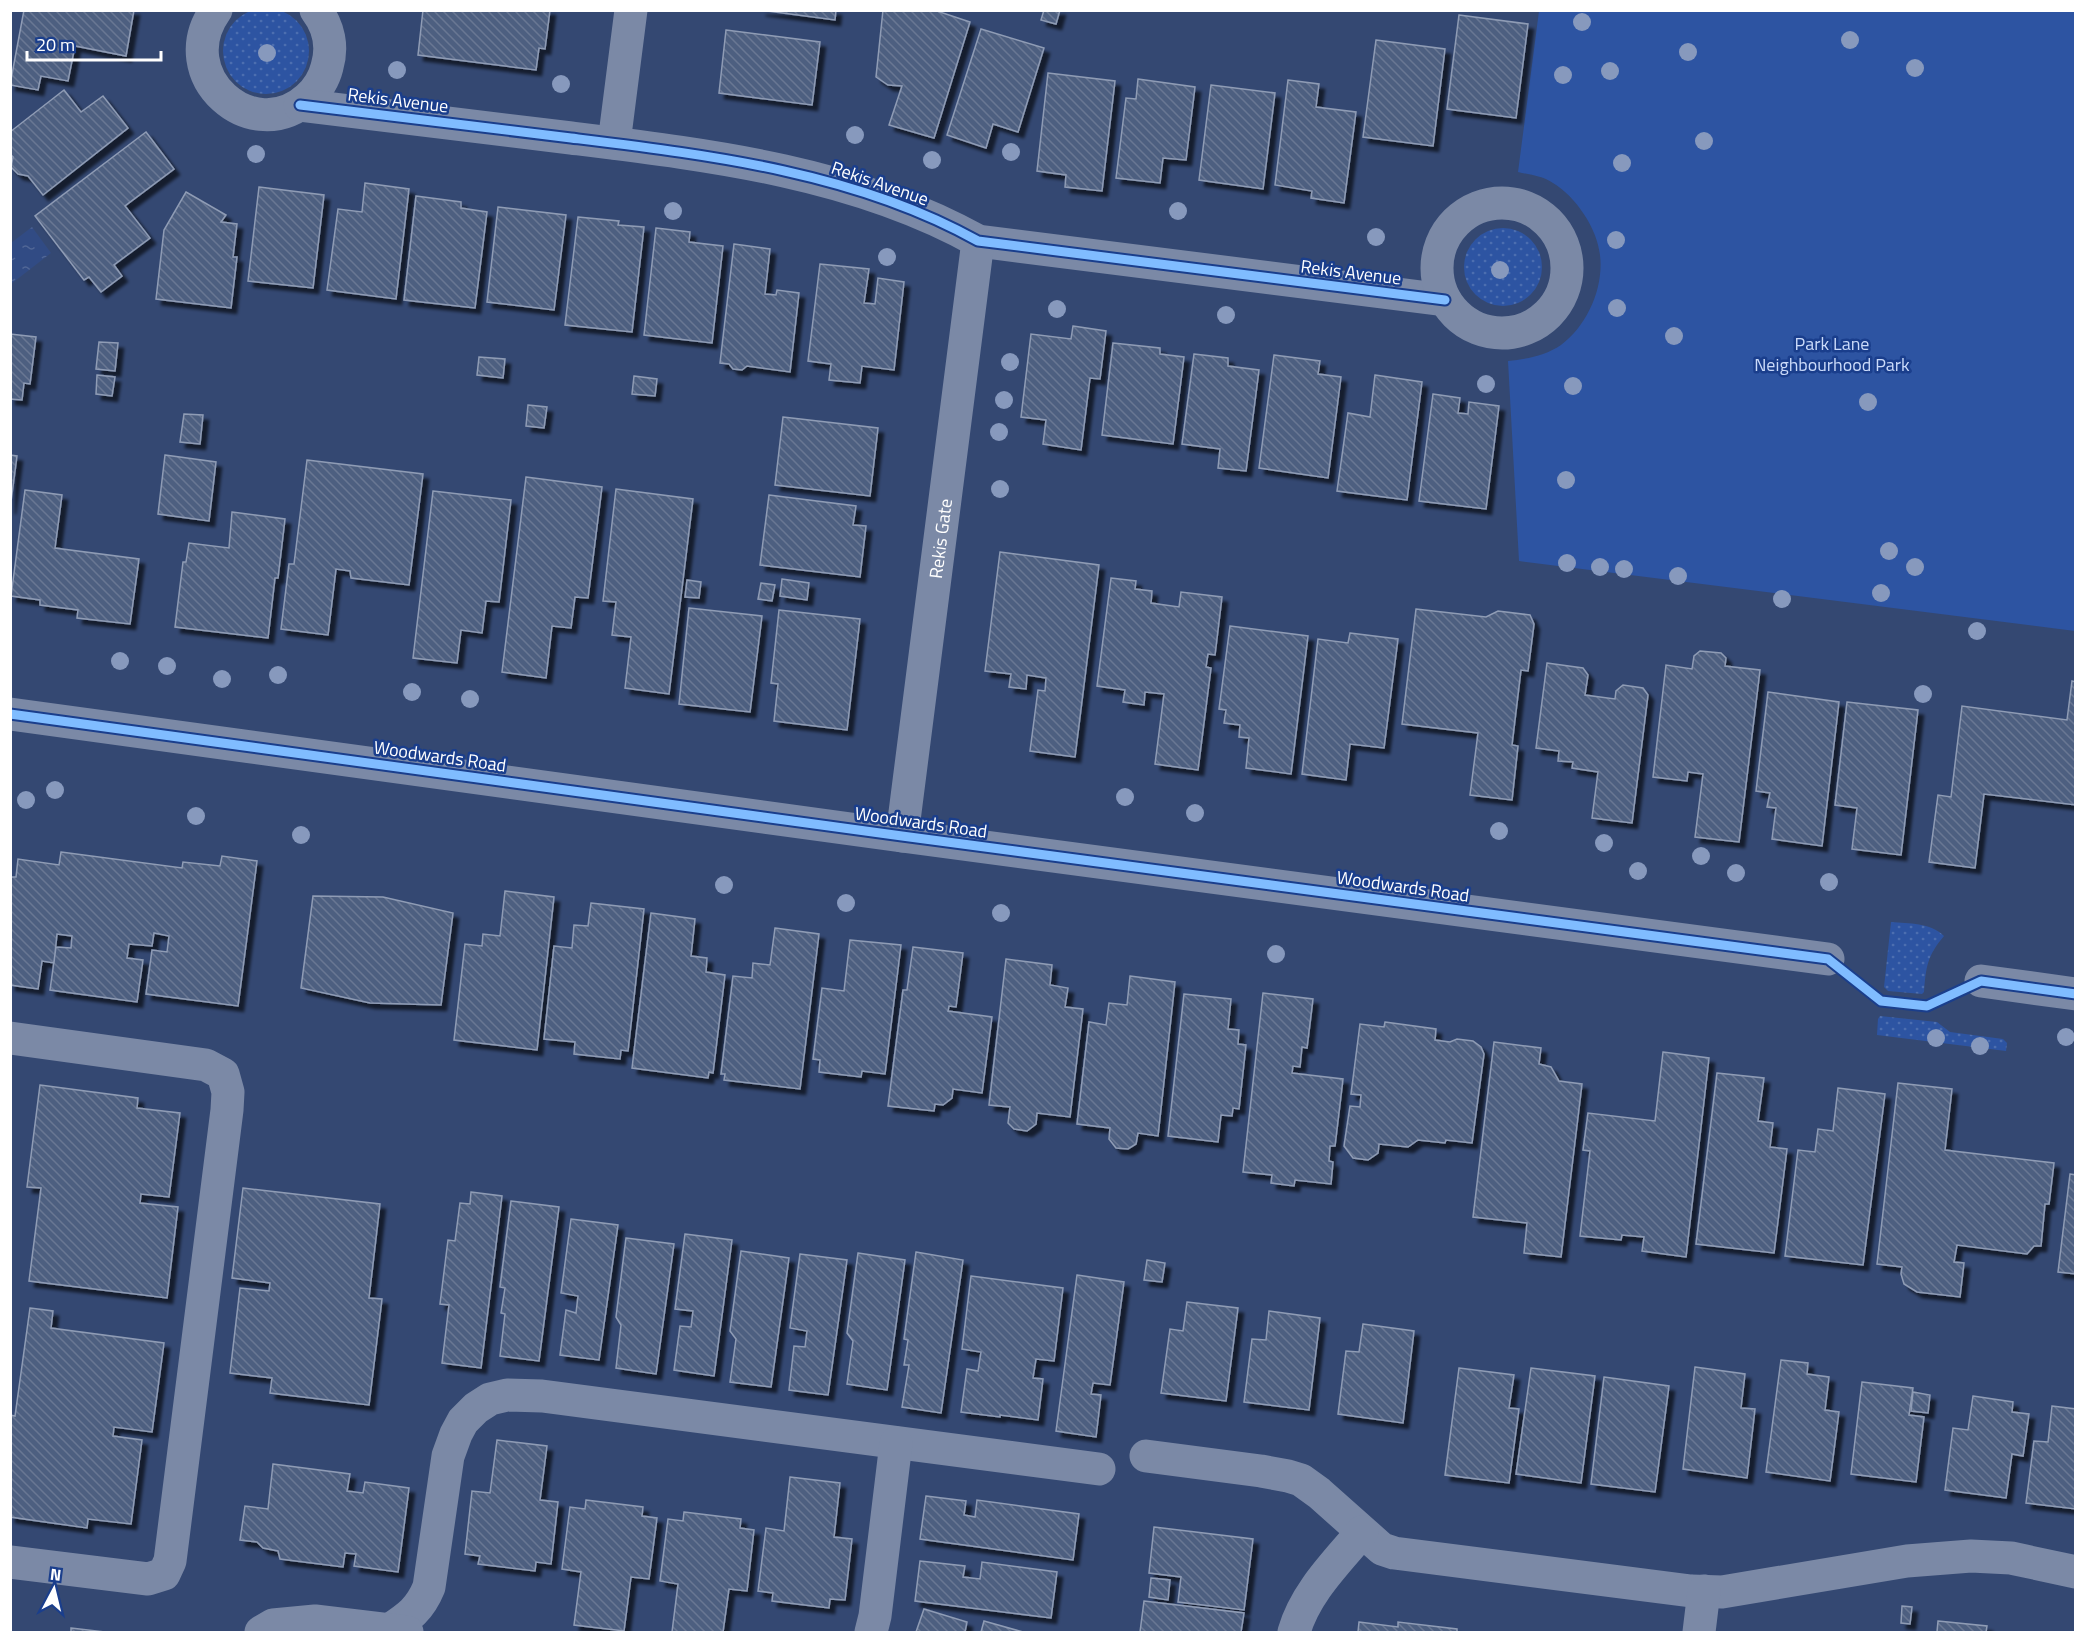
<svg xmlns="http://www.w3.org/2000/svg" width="2086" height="1643" viewBox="0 0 2086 1643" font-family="'Titillium Web',sans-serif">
<defs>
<pattern id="garden-dots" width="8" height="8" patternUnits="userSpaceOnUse" patternTransform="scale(1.5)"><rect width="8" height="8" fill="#2d54a2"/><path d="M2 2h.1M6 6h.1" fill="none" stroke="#4c6eb0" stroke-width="1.8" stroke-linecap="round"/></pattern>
<pattern id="water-ripples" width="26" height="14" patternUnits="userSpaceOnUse" patternTransform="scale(1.5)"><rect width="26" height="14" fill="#314b84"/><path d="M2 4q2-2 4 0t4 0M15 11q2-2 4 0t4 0" fill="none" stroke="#506696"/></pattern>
<pattern id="building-back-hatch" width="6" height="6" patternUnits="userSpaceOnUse" patternTransform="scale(1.5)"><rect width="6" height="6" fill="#4e5f80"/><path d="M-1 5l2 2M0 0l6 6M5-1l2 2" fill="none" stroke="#697793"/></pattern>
<filter id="shadow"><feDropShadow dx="5.5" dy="5.5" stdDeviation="1.5" flood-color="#0009"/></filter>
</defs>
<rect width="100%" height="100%" fill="#344872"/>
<!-- green -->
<path fill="#2d54a2" d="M1539,11H2075V631L1519,561L1508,361C1526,359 1545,356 1561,345C1587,326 1604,288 1600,255C1597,228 1576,197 1553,183C1543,176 1531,175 1518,172Z"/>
<!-- garden -->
<g fill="url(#garden-dots)">
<circle cx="266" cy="51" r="43"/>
<circle cx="1503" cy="267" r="39"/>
<path d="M1891,922C1909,924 1930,922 1944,936C1927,956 1926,967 1924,992L1922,994L1888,991L1884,987Z"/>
<polygon points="1880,1016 1937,1022 1950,1032 2003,1039 2007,1043 2006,1051 1877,1035 1878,1019"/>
</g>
<!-- water -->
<polygon fill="url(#water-ripples)" points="32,227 51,253 11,284 11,243"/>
<!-- building -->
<g fill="url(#building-back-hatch)" stroke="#8f9cb5" stroke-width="1.5" filter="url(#shadow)">
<polygon points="24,10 134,10 126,56 75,46 68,81 41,76 38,90 10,85"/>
<polygon points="423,10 550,10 545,49 539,48 536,70 418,55"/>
<polygon points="760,10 836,10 835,20"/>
<polygon points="883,10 934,10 970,22 934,138 889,125 902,86 888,85 876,77"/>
<polygon points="1044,10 1060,10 1056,24 1041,20"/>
<polygon points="1459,15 1528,24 1516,118 1447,109"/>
<polygon points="981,29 1044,48 1018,132 993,124 986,148 947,135"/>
<polygon points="726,30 820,42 812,105 719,93"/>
<polygon points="1376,40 1445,49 1433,146 1363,137"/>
<polygon points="1048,73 1115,81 1102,191 1065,187 1066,175 1037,171"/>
<polygon points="1138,79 1195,87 1186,160 1163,158 1160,183 1116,178 1126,98 1136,99"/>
<polygon points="1288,80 1319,84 1316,107 1356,112 1344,203 1311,198 1312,191 1275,185"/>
<polygon points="1211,85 1275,93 1263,189 1199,180"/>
<polygon points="64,90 81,112 103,96 128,128 43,195 28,176 18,174 11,167 13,157 10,154 10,132"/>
<polygon points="146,132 174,169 125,206 150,238 114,265 122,276 101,292 89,277 84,280 35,216"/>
<polygon points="365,183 409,189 396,299 327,290 338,209 362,212"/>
<polygon points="259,187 324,195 313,288 248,281"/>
<polygon points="186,192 226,215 221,222 237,224 233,257 237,257 231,308 156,299 164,230"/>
<polygon points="416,196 461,202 461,208 487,212 475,308 404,300"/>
<polygon points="498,207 566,215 554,310 487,302"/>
<polygon points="578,217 619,221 618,225 644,227 632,332 565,325"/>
<polygon points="656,228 690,232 689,242 723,246 712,343 644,335"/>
<polygon points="734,244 770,249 765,294 776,295 777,290 799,293 790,372 747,366 742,370 733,369 729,364 720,363"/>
<polygon points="820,264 869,269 864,303 875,304 878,278 904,282 894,370 862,366 860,383 829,380 831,364 808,361"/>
<polygon points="1073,326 1106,331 1100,379 1090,378 1081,450 1043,444 1046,420 1021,417 1031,334 1071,339"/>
<polygon points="10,334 36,337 30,384 24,383 22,400 10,399"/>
<polygon points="99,342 118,343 115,371 96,369"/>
<polygon points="1113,343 1160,348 1160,354 1184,357 1173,444 1102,435"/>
<polygon points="1194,354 1228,358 1228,366 1259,370 1246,471 1218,468 1220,449 1182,444"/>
<polygon points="1274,355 1320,361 1318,374 1341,377 1328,478 1259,468"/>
<polygon points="479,357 505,359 503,378 477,375"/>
<polygon points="97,375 115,377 112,396 96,394"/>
<polygon points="1375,375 1422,382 1407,500 1337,491 1348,413 1370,417"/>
<polygon points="634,376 657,379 655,396 632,394"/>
<polygon points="1433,394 1460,398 1458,413 1468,414 1469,402 1499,406 1486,509 1419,501"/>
<polygon points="528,405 547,407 544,428 526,426"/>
<polygon points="184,414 203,415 200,444 180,442"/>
<polygon points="783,417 878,428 870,496 775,485"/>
<polygon points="10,455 17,456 10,509"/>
<polygon points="165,455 216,462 209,521 158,514"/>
<polygon points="307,460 423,474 409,585 351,578 350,571 336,569 328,635 281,629 289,564 294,564"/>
<polygon points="526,477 602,487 588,598 575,597 571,628 552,626 546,678 502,672"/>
<polygon points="616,489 693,499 669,694 625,688 631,637 612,635 616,602 603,601"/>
<polygon points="25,490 62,495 55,548 139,559 130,624 77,618 78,610 40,605 40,600 11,596"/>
<polygon points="433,491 511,500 499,602 486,601 482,633 461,630 457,663 413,658"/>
<polygon points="769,495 856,506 853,525 866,526 860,577 760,565"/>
<polygon points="232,512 285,519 278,578 275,578 268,638 175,627 183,562 186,562 189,543 229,548"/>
<polygon points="1000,552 1099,565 1075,757 1030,751 1038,690 1045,691 1046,678 1027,675 1026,689 1009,687 1011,674 985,671"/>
<polygon points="1111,578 1136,581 1135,589 1152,591 1151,603 1179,607 1181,592 1222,597 1215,655 1208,654 1206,667 1211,668 1198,770 1155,764 1164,694 1145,692 1144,705 1123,702 1125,690 1097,686"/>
<polygon points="782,579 809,583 807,600 780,596"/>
<polygon points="687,580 701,582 699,598 685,597"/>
<polygon points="761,583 775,585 772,601 758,599"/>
<polygon points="689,608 762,616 750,712 679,704"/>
<polygon points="1416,609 1486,617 1498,611 1530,615 1534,624 1528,671 1521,670 1512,745 1518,746 1512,800 1470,795 1478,733 1402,724"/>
<polygon points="779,610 860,619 847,730 774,721 778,684 771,683"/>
<polygon points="1230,626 1308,636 1291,774 1246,768 1249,738 1239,737 1240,725 1224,723 1226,710 1219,709"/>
<polygon points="1350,633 1398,639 1384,748 1350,744 1346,780 1302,774 1318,639 1348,643"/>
<polygon points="1700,651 1721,653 1726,658 1725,666 1760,670 1739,842 1695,837 1703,774 1688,772 1687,781 1653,777 1666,665 1692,669 1694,656"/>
<polygon points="1547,663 1583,668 1588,675 1585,695 1615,699 1616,691 1623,685 1643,688 1648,695 1632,823 1592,818 1598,772 1572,768 1573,762 1558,761 1559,751 1536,748"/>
<polygon points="2072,681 2076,682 2076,805 1984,794 1975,868 1929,862 1938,795 1951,797 1962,706 2067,720"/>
<polygon points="1768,692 1839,702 1822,846 1772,839 1776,808 1767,807 1770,793 1756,791"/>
<polygon points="1847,702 1918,710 1901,855 1852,849 1857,808 1835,805"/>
<polygon points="61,852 182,868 183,862 220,866 222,856 257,861 238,1006 146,994 152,950 167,952 169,936 154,933 152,946 129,944 127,958 143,960 137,1002 50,990 56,947 71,948 72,936 57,934 54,963 42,961 38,989 10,985 10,877 16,877 18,859 59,865"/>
<polygon points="505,891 554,897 537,1050 454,1040 465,944 482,946 483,934 500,936"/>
<polygon points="313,896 383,897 453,913 441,1005 370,1003 301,988"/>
<polygon points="591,903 644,909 628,1051 621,1050 620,1059 574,1054 575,1042 544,1039 554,946 572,948 574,925 588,926"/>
<polygon points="651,913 695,919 691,956 707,958 706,972 725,975 713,1073 709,1072 708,1078 632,1068"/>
<polygon points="775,928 819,934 800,1089 724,1080 725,1074 721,1074 733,976 752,978 753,963 770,965"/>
<polygon points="850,940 901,945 885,1074 862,1071 861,1077 819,1072 820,1060 813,1059 822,988 844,991"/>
<polygon points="913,947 963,953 956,1007 949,1006 948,1011 992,1017 982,1093 953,1089 952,1098 943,1105 935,1104 934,1111 888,1106 903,990 907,990"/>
<polygon points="1006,959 1052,965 1050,985 1068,988 1065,1007 1083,1009 1070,1117 1037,1113 1036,1124 1027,1131 1014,1129 1008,1123 1010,1107 989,1105"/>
<polygon points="1130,976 1175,982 1158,1136 1138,1133 1136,1144 1128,1149 1116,1148 1109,1139 1110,1128 1077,1124 1089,1022 1106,1025 1109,1003 1127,1005"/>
<polygon points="1263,993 1313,999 1307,1048 1302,1047 1300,1067 1293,1066 1292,1073 1343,1079 1335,1146 1330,1146 1329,1161 1333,1162 1331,1184 1295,1180 1294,1186 1271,1183 1272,1175 1243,1172"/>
<polygon points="1184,994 1231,999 1228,1029 1239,1030 1238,1044 1246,1045 1239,1109 1233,1108 1232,1116 1221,1115 1218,1142 1168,1136"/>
<polygon points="1385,1022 1436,1029 1435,1040 1450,1042 1457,1039 1473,1041 1481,1047 1484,1054 1472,1143 1446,1140 1445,1143 1418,1140 1408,1147 1379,1144 1378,1153 1368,1160 1353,1158 1344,1146 1350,1106 1360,1107 1361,1095 1351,1094 1360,1024 1384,1027"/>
<polygon points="1494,1042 1541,1048 1539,1064 1551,1067 1559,1081 1582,1084 1561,1257 1524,1253 1527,1223 1473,1217"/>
<polygon points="1663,1052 1709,1058 1686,1257 1642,1251 1644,1237 1622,1235 1621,1240 1580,1236 1590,1151 1583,1150 1588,1113 1655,1121"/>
<polygon points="1717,1073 1764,1078 1758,1121 1773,1123 1770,1147 1787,1149 1774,1253 1696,1244"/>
<polygon points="1898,1083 1952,1089 1945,1150 2054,1163 2049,1204 2045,1204 2041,1246 2034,1246 2027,1254 1957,1245 1954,1262 1964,1263 1960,1297 1917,1292 1904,1284 1901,1274 1902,1267 1877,1264"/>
<polygon points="40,1085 138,1098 137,1108 180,1113 169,1197 141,1194 140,1203 178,1207 167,1298 29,1281 41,1188 27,1187"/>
<polygon points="1838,1088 1885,1094 1863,1265 1785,1256 1798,1150 1815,1152 1818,1129 1833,1131"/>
<polygon points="2070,1174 2076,1175 2076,1274 2058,1272"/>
<polygon points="243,1188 380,1204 369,1298 382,1299 369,1405 270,1393 272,1378 230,1373 240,1288 269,1291 270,1283 232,1278"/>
<polygon points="471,1192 502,1196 481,1368 442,1363 449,1305 440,1304 448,1240 455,1241 460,1203 470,1204"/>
<polygon points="511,1201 559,1207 539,1361 500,1356 505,1314 501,1313 505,1288 500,1287"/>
<polygon points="571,1219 618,1225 599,1360 560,1355 566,1310 576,1313 578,1296 561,1293"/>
<polygon points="685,1234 732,1240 714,1376 674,1370 680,1326 691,1327 693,1311 675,1309"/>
<polygon points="626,1238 674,1244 656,1374 616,1368 621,1325 616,1317"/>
<polygon points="741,1251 789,1258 771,1387 730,1382 736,1339 730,1331"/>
<polygon points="916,1252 963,1260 941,1413 902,1407 909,1365 904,1365 908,1340 904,1339"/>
<polygon points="858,1253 905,1260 887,1390 847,1384 853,1341 847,1333"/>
<polygon points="800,1254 847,1260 828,1395 789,1390 794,1346 805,1347 807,1331 790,1328"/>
<polygon points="1147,1260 1165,1263 1162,1282 1144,1280"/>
<polygon points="1077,1275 1124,1282 1110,1385 1093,1383 1091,1394 1101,1395 1096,1437 1056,1431"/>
<polygon points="971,1276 1063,1288 1054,1361 1036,1359 1033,1378 1043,1379 1038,1420 1000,1415 1000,1417 961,1412 967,1369 978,1371 981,1352 962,1349"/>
<polygon points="1187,1302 1238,1308 1226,1401 1161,1393 1170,1329 1183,1331"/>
<polygon points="30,1308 53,1311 51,1328 164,1343 152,1432 114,1427 113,1436 142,1440 131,1524 88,1519 87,1528 10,1517 10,1415 15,1416"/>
<polygon points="1269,1311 1320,1318 1309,1410 1244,1402 1252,1339 1266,1340"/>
<polygon points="1363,1324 1414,1331 1403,1423 1338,1414 1346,1351 1359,1352"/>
<polygon points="1781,1360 1808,1363 1807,1374 1829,1377 1825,1410 1839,1412 1830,1481 1766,1472"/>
<polygon points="1695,1367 1745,1374 1741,1408 1755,1409 1747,1478 1683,1469"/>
<polygon points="1459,1368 1514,1375 1509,1408 1519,1409 1509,1483 1445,1475"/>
<polygon points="1531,1368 1595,1376 1581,1483 1516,1474"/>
<polygon points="1604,1377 1669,1386 1655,1492 1591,1484"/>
<polygon points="1862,1382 1913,1388 1909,1415 1924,1417 1916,1482 1851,1474"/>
<polygon points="1913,1392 1930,1395 1928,1413 1911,1411"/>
<polygon points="1973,1396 2013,1402 2012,1412 2029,1414 2023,1456 2012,1454 2006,1498 1945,1490 1953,1428 1968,1430"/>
<polygon points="2052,1406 2076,1409 2076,1509 2026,1503 2034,1441 2048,1442"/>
<polygon points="497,1440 547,1446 540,1500 558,1502 551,1564 536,1562 535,1571 478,1564 480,1556 465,1554 472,1491 490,1493"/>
<polygon points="273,1464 350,1474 347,1491 363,1493 365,1482 409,1488 398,1572 354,1566 356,1554 345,1553 343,1567 280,1559 278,1551 263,1548 257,1542 240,1540 245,1506 268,1509"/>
<polygon points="790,1477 840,1483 834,1537 852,1539 845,1600 830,1599 829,1608 772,1601 773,1593 758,1591 766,1528 784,1531"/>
<polygon points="926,1496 966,1501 964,1515 975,1517 977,1500 1079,1514 1073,1560 920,1539"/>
<polygon points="586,1500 643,1507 642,1516 657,1518 649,1579 631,1577 624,1631 574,1625 581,1572 562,1569 570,1507 585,1509"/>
<polygon points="684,1512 741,1519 740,1528 754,1530 747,1591 729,1589 723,1632 672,1632 678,1584 660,1581 668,1519 683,1521"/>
<polygon points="1154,1527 1253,1539 1244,1610 1178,1602 1181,1577 1149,1573"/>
<polygon points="920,1561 965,1566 963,1577 980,1579 982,1562 1057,1572 1051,1618 915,1601"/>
<polygon points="1151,1578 1170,1580 1168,1600 1149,1597"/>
<polygon points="1144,1601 1244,1613 1241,1632 1140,1632"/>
<polygon points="1902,1606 1912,1607 1910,1624 1901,1623"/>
<polygon points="924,1609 967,1622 965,1632 916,1632"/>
<polygon points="984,1621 1023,1632 981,1632"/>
<polygon points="1938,1621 1987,1626 1986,1632 1937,1632"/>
<polygon points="1359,1622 1398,1627 1398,1622 1457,1629 1457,1632 1358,1632"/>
<polygon points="71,1628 105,1632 71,1632"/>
</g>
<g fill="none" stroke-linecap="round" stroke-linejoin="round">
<!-- minor -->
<g stroke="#7b89a6" stroke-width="33">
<path d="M216,10C169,76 253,148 308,98C317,90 324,79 327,67C333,47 329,27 316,10"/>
<path d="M300,105C390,116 480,127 571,138C709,155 855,172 978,241L1445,300"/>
<polyline points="614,143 631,10"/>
<circle cx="1502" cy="268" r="65"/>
<polyline points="10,714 902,836 1828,959"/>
<path id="s1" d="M902,836L978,241"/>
<polyline points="1981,981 2076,994"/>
<polyline points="10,1038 206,1065 223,1074 228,1092 227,1110 170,1561 164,1574 148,1579 10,1562"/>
<polyline points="1146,1456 1261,1471 1288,1476 1301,1480 1319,1493 1382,1549 1394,1553 1691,1591 1722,1592 1907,1561 1971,1556 2011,1558 2076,1572"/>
<path d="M389,1630C409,1617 420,1609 429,1587L448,1456L456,1434L463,1421L476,1408L490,1399L507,1395L542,1396L1099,1469"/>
<polyline points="261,1632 273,1625 315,1621 407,1632"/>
<polyline points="871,1632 875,1616 896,1443"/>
<path d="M1294,1632C1305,1593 1336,1563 1362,1532"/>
<polyline points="1699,1632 1704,1591"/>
</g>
<defs>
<g id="cycleway">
<path d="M300,105C390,116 480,127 571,138C709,155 855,172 978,241L1445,300"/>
<polyline points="10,714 902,836 1828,959 1881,1001 1927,1006 1981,981 2076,994"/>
</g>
</defs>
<!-- cycleway casing -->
<use href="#cycleway" stroke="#1a3e8c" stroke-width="13"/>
<!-- cycleway -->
<use href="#cycleway" stroke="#80bcff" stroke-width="9"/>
</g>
<!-- trees -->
<g fill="#8799bd">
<circle cx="1582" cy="22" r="9"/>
<circle cx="1850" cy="40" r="9"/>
<circle cx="1688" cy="52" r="9"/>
<circle cx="267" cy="53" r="9"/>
<circle cx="1915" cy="68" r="9"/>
<circle cx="397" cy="70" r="9"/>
<circle cx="1610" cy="71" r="9"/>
<circle cx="1563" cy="75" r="9"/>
<circle cx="561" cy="84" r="9"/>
<circle cx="855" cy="135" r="9"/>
<circle cx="1704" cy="141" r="9"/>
<circle cx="1011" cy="152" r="9"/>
<circle cx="256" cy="154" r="9"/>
<circle cx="932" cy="160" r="9"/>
<circle cx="1622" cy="163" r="9"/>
<circle cx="673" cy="211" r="9"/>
<circle cx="1178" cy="211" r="9"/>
<circle cx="1376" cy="237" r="9"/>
<circle cx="1616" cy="240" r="9"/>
<circle cx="887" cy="257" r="9"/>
<circle cx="1500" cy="270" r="9"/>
<circle cx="1617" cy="308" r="9"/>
<circle cx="1057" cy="309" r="9"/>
<circle cx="1226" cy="315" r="9"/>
<circle cx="1674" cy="336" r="9"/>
<circle cx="1010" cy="362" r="9"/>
<circle cx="1486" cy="384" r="9"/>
<circle cx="1573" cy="386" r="9"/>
<circle cx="1004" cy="400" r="9"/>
<circle cx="1868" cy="402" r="9"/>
<circle cx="999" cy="432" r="9"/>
<circle cx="1566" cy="480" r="9"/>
<circle cx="1000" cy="489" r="9"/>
<circle cx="1889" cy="551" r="9"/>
<circle cx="1567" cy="563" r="9"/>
<circle cx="1600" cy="567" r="9"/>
<circle cx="1915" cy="567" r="9"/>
<circle cx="1624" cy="569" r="9"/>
<circle cx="1678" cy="576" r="9"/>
<circle cx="1881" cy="593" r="9"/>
<circle cx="1782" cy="599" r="9"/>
<circle cx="1977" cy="631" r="9"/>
<circle cx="120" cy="661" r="9"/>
<circle cx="167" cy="666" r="9"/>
<circle cx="278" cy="675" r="9"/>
<circle cx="222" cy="679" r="9"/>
<circle cx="412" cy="692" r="9"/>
<circle cx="1923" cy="694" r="9"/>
<circle cx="470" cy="699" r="9"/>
<circle cx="55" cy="790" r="9"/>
<circle cx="1125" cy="797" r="9"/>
<circle cx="26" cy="800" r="9"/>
<circle cx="1195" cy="813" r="9"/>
<circle cx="196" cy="816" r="9"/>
<circle cx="1499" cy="831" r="9"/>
<circle cx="301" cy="835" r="9"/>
<circle cx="1604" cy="843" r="9"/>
<circle cx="1701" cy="856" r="9"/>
<circle cx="1638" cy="871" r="9"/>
<circle cx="1736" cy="873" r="9"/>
<circle cx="1829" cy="882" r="9"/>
<circle cx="724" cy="885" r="9"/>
<circle cx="846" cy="903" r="9"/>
<circle cx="1001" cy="913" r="9"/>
<circle cx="1276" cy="954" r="9"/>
<circle cx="2066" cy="1037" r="9"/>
<circle cx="1936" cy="1038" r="9"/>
<circle cx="1980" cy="1046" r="9"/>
</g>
<g text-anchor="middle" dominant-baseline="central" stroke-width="5" stroke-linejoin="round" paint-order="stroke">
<!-- street labels -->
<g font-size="18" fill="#fff" stroke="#1a3e8c">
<text transform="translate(398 100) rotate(7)">Rekis Avenue</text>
<text transform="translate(880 183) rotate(19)">Rekis Avenue</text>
<text transform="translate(1351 272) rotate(7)">Rekis Avenue</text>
<text stroke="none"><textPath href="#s1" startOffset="300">Rekis Gate</textPath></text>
<text transform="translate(440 756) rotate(8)">Woodwards Road</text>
<text transform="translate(921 822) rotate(8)">Woodwards Road</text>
<text transform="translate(1403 886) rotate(8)">Woodwards Road</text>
</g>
<!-- park labels -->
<g font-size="18" fill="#cbdbfa" stroke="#1a3e8c">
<text x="1832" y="343">Park Lane<tspan x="1832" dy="21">Neighbourhood Park</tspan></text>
</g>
</g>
<!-- border -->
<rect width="2086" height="1643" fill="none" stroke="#ffffff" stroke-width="24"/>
<!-- north arrow -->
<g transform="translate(54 1589) rotate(7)" stroke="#1a3e8c" stroke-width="4.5" paint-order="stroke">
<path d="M0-4.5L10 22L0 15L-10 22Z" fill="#ffffff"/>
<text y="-9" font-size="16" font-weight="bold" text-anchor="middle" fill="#ffffff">N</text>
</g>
<!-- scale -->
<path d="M27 51v9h134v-9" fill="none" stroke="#ffffff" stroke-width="3"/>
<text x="36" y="51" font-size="18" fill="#ffffff" stroke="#1a3e8c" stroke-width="4.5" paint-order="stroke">20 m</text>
</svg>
